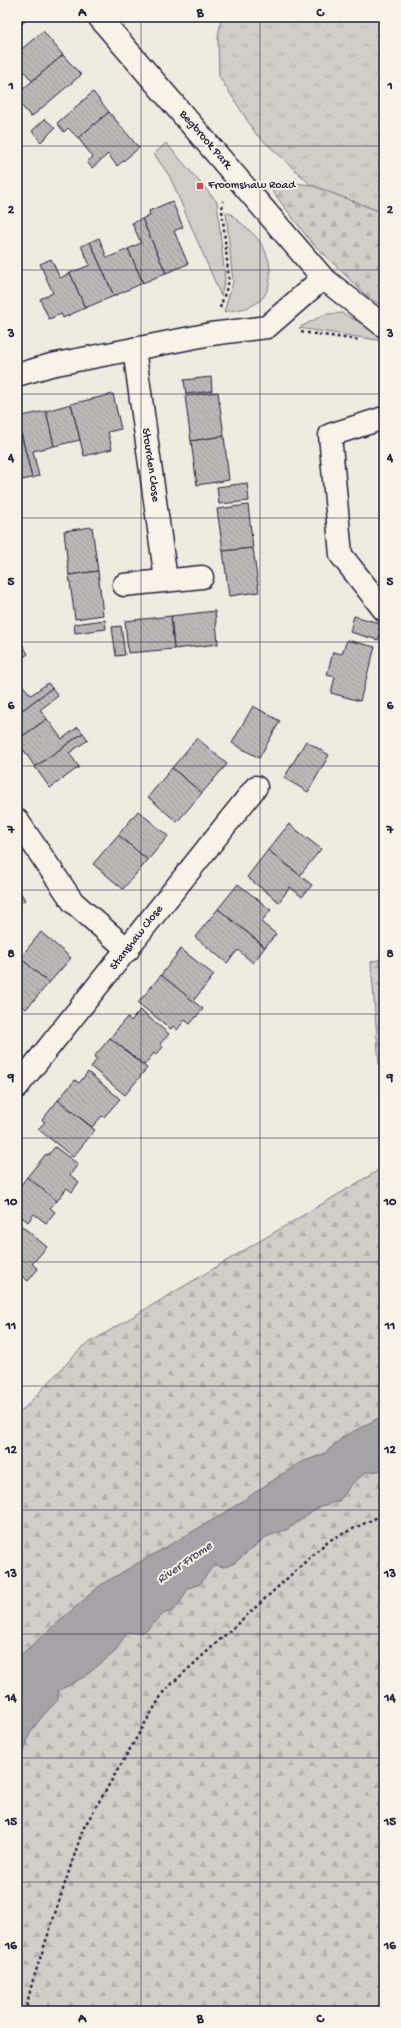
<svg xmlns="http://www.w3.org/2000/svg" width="401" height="2028" viewBox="0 0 401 2028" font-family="'Gochi Hand',sans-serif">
<defs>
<pattern id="forest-firs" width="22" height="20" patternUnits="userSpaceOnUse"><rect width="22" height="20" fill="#d1cdc9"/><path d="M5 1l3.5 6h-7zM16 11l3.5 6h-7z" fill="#b3b0ae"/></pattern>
<pattern id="park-tufts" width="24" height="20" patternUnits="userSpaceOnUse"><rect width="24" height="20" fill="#d1cdc9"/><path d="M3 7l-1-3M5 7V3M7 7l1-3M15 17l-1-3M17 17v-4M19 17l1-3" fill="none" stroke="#b3b0ae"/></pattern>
<pattern id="building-back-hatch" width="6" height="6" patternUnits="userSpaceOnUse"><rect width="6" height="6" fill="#bbb8b7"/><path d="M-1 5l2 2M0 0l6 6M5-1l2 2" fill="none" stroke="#a09e9e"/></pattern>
</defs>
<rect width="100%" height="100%" fill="#eeebe1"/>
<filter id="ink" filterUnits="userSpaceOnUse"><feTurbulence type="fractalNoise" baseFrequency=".025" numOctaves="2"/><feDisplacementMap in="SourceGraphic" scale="8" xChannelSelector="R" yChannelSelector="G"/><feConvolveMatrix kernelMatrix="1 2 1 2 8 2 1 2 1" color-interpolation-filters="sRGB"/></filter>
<g filter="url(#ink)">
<!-- grass -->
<g fill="#d1cdc9" stroke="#7a7882">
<polygon points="166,143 217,202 225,279 221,296 170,177 154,154"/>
<path d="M226,212L231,214C241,224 255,233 262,245C274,263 275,297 251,306C243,310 232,310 224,312L233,282Z"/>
<polygon points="342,313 361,323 384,341 299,328 325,314"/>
</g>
<!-- forest -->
<g fill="url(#forest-firs)" stroke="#7a7882">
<polygon points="287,182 311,185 384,213 384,306 370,299 312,243 267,184"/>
<polygon points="384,958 384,1126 371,962"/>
<polygon points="384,1167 384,2011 17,2011 17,1416 82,1347"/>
</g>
<!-- park -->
<polygon fill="url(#park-tufts)" stroke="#7a7882" points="221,17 384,17 384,213 311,185 256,134 219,76 218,38"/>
<!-- water -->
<path fill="#a6a3a6" stroke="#716f7b" d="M384,1415V1468L378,1471L366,1472L352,1484L339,1501L321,1506L288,1529L266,1537L233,1564L224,1567L214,1565L200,1584L188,1588C184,1595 180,1606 172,1611C168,1613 165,1612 161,1616C147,1628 149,1636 127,1632L115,1652L84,1677L58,1691V1700C48,1710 39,1719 31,1732C26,1740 26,1754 17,1759V1658L102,1584L223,1514L299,1463L324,1454L343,1437Z"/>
<!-- building -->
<g fill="url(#building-back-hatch)" stroke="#22223b">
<polygon points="17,17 30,17 17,28"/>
<polygon points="43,31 63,55 32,81 20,66 17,69 17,53"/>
<polygon points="63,55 81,75 31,117 17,100 17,94"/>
<polygon points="93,92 109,112 78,138 68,128 64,132 57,123"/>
<polygon points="109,112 139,148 117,166 108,154 92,168 87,162 93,157 78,138"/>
<polygon points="45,119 55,128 41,142 32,131"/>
<polygon points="172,201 183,227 174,231 188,264 166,273 142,219 150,215 149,211"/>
<polygon points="142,219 166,273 143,283 128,249 141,243 132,223"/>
<polygon points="99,238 107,258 128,249 143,283 114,296 90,242"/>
<polygon points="90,242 114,296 85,308 70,273 90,265 81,246"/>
<polygon points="51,259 60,278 70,273 85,308 63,318 61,314 49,319 40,299 53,293 40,264"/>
<polygon points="211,377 212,391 186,394 184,380"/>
<polygon points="218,392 224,436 191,441 185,396"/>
<polygon points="113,394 121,429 108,432 112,449 84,456 71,404"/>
<polygon points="71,404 80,440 54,446 46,411"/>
<polygon points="46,411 54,446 33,451 39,476 32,478 17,417"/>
<polygon points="17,417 32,478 22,480 17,459"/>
<polygon points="224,436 229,480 197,485 191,441"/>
<polygon points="247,483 249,501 219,504 217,487"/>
<polygon points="248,505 253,548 223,551 217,509"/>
<polygon points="92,527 98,571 69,575 64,531"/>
<polygon points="253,548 259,592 229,596 223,551"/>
<polygon points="384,568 384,590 379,588"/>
<polygon points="98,571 103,615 75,619 69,575"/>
<polygon points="215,611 218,644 174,649 171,616"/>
<polygon points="171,616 174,649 128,653 125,621"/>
<polygon points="354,616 383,624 378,640 350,632"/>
<polygon points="105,620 106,629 75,633 74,624"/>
<polygon points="121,626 125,655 116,656 112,627"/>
<polygon points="347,640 375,647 360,701 331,693 335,677 327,675 333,652 342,654"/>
<polygon points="17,641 23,646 17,650"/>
<polygon points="23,646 28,654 17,662 17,650"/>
<polygon points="17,679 31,695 48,683 52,688 17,714"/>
<polygon points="52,688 58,696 40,710 47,719 17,740 17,714"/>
<polygon points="253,706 280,721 259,758 232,743"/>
<polygon points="47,719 62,739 78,727 83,733 35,767 17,740"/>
<polygon points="83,733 88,740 69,753 79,767 50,788 35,767"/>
<polygon points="197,738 227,764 202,793 172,768"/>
<polygon points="306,741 329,755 308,792 284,778"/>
<polygon points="172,768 202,793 177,822 148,797"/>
<polygon points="138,811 168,836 148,860 118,835"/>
<polygon points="289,824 321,849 300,875 268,850"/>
<polygon points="118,835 148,860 123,889 93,864"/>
<polygon points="268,850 312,885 302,897 290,887 279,902 247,877"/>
<polygon points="238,884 271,910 261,922 276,934 265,947 218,909"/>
<polygon points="17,887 25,900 17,905"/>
<polygon points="218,909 265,947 253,963 238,950 227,963 195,937"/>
<polygon points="41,932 71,958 49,983 20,958"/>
<polygon points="181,949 214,975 193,1001 161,975"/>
<polygon points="17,955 49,983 26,1009 17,1002"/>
<polygon points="161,975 203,1009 190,1024 185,1020 177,1030 173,1026 171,1029 138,1003"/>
<polygon points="140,1010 169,1034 160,1044 163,1047 156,1055 154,1053 144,1065 110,1038 127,1017 131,1021"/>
<polygon points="110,1038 147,1068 125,1095 91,1067 97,1059 94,1057"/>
<polygon points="88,1072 120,1099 104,1117 102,1116 92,1127 58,1100 75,1080 79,1083"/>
<polygon points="58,1100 95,1130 73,1157 38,1129 45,1122 42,1120"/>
<polygon points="55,1147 78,1164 70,1175 79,1182 72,1192 67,1188 57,1201 27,1177 46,1154 48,1155"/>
<polygon points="27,1177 57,1201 50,1208 55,1212 46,1223 34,1214 28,1222 17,1213 17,1190"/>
<polygon points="17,1222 47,1247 32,1264 38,1269 28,1281 17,1272"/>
</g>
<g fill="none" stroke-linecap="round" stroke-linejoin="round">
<defs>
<g id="minor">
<polyline points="99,17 323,278 384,326"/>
<polyline points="134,349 166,580"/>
<polyline points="17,375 51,365 134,349 211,334 267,327 323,278"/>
<polyline points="384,418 330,435 341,555 384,610"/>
<polyline points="124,585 202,577"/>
<polyline points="17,820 73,902 128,950"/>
<polyline points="17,1087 256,787"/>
</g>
</defs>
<!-- minor casing -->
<use href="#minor" stroke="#22223b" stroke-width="25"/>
<!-- path -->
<g stroke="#22223b" stroke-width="2.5" stroke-dasharray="3 3" stroke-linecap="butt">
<polyline points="220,308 229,281 222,209 223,201"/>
<polyline points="301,332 359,340"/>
<polyline points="25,2011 33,1980 83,1829 164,1691 328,1541 384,1514"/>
</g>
<!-- minor -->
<use href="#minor" stroke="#f7f3e8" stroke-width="22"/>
</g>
</g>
<!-- grid -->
<path fill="none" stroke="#22223b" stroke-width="1" stroke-opacity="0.55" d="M141,17V2011M260,17V2011M17,146H384M17,270H384M17,394H384M17,518H384M17,642H384M17,766H384M17,890H384M17,1014H384M17,1138H384M17,1262H384M17,1386H384M17,1510H384M17,1634H384M17,1758H384M17,1882H384"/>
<!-- markers -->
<rect fill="#d1495b" stroke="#f7f3e8" stroke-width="1.5" x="196" y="182" width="8" height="8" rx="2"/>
<g text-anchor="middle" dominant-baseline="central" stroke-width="4" stroke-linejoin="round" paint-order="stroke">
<!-- street labels -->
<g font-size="12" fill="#22223b" stroke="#f7f3e8">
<text transform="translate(205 140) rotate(49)">Begbrook Park</text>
<text transform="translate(150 465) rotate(82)">Stourden Close</text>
<text transform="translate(137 938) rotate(-52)">Stanshaw Close</text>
</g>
<!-- poi labels -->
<g font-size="12" fill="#22223b" stroke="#f7f3e8" text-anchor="start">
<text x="208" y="186">Froomshaw Road</text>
</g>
<!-- water labels -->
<g font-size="13" font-style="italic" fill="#504f60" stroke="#f7f3e8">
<text transform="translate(185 1563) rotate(-35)">River Frome</text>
</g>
</g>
<!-- margin -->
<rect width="401" height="2028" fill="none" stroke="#f7f3e8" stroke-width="44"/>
<rect x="22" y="22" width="357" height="1984" fill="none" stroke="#22223b" stroke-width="1.5"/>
<g font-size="13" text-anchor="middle" font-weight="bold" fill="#22223b">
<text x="82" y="16">A</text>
<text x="200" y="16">B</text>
<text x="320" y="16">C</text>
<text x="11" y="89">1</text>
<text x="390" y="89">1</text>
<text x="11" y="213">2</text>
<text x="390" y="213">2</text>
<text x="11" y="337">3</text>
<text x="390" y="337">3</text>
<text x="11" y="461">4</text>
<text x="390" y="461">4</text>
<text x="11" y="585">5</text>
<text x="390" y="585">5</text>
<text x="11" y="709">6</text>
<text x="390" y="709">6</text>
<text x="11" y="833">7</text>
<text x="390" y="833">7</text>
<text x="11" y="957">8</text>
<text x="390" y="957">8</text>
<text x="11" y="1081">9</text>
<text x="390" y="1081">9</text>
<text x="11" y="1205">10</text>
<text x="390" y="1205">10</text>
<text x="11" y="1329">11</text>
<text x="390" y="1329">11</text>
<text x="11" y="1453">12</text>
<text x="390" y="1453">12</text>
<text x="11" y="1577">13</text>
<text x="390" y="1577">13</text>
<text x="11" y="1701">14</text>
<text x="390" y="1701">14</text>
<text x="11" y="1825">15</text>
<text x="390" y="1825">15</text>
<text x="11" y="1949">16</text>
<text x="390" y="1949">16</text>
<text x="82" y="2022">A</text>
<text x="200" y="2022">B</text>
<text x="320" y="2022">C</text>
</g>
</svg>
